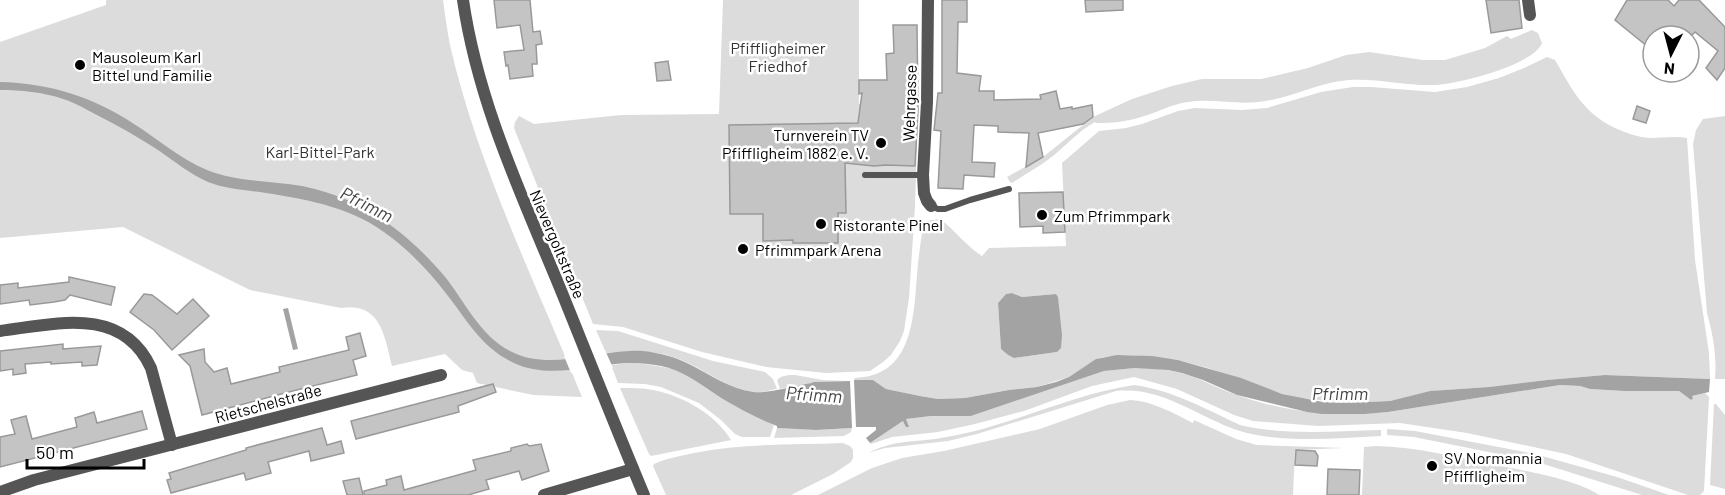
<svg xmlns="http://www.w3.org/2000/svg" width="1725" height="495" viewBox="0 0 1725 495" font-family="Barlow,sans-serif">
<rect width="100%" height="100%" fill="#fff"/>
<!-- green -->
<g fill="#dcdcdc" fill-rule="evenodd">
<path d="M106,0H443C445,15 447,30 450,45C478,167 535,281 582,397L533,395L477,383L473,373L462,370L445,354L392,366C385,338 381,301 341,308L250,290L123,227L0,238V42L106,5Z"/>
<polygon points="723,0 859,0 859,104 918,104 915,206 909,298 904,331 900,341 891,355 883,362 870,371 826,373 766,367 702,352 623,327 593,324 514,128 515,122 519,116 534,124 621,115 719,114"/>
<path d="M1532,30L1538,33L1542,43C1534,65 1457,84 1435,85C1406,86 1377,78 1349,80C1319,82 1294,97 1265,101C1239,106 1214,98 1188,102C1171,104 1157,113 1141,117C1126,122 1111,123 1096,123L1095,122C1077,132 1065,147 1049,159C1037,168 1024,175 1012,183L1010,182L1007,177L1043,157L1093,117L1132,99L1172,86L1202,79H1261L1308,68L1346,55L1369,52L1423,60H1445L1485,48L1507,36L1511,39Z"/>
<path d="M1547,57L1555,60C1572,89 1582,112 1615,128C1626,133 1637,137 1650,138C1662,138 1675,136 1687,138L1695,260L1709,353L1710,379L1605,375L1547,380L1489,387L1431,391L1390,401L1347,403L1299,398L1282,394L1208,368L1178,360L1131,355L1104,357L1097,359L1069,377L1037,387L1009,390L965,398L938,399L920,396L886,389L873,380H854L855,378C861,377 867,377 873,375C914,363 914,309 917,275C918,258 921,242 923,225L925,221L940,219C955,230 966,246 982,256L989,248L1066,246L1062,163L1099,131L1126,128L1142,124L1178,111L1195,108L1242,110L1267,108L1321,92L1353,87H1371L1435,92L1467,87L1499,78L1524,68ZM1012,293L1022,297L1056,294C1062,308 1057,336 1057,352L1015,358L1008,355L1001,349L998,303L1006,294Z"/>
<path d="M1725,116V379H1715C1717,356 1713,335 1707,313L1693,144L1696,130L1703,119Z"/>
<path d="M596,330L618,331L713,361L765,372L773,379L777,389C770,390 761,393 754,392C725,389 703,367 676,358C653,350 630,351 606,353Z"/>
<polygon points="631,363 645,364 674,369 689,376 708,390 734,405 774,425 770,437 742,437 735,434 721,420 699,403 661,387 645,384 618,383 611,365"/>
<path d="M1135,368C1151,368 1166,369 1181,373C1201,378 1218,389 1237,395C1288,413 1335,417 1388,412L1560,385L1580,386L1590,389L1624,391H1679L1691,400L1692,396L1705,393L1709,397L1704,491L1700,495H1688L1566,454L1467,433L1400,423L1318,426L1253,421L1234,415L1177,389L1134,377L1092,386L1024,411L975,424L938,432L892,437L871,444L870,443L903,421L908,427L906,419L931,416H971L1104,371Z"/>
<path d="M795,375L823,380L850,381L813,382V383L780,389L777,380C782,375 788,375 795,375Z"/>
<path d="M1134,385C1172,390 1206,409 1240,425C1286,436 1334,431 1381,430V436C1337,438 1290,443 1247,433C1201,421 1166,386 1116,391L977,434L948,441L885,448L868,453C892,441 909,442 935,439C948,437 962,434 975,431C1029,417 1080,393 1134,385Z"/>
<path d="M620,388C631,388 643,388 653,390C683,396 715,414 731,440L651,456L649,454Z"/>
<path d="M1130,400C1152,401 1173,413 1193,423L1194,420L1236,439L1257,445L1344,448L1295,450L1293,495H818L872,468L902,458L944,451L1040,429L1107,405Z"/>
<polygon points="1714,404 1716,404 1725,415 1725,489 1710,485"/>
<polygon points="777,428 816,430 852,428 851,432 844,436 774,438"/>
<polygon points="1387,429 1415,431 1535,454 1617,477 1669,495 1642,495 1534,461 1414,437 1387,435"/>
<path d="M843,443L850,446L853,450V458L851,462L833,474L791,495H666L653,466L654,464C666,458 681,456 694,453C743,443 793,445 843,443Z"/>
<path d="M1376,446C1417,447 1456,457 1496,465C1525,471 1575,479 1599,495H1362L1364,447Z"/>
</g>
<!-- water -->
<g fill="#a3a3a3">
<path d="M0,82C48,83 94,97 134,124C158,139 180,159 207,170C237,182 271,181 302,186C334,192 367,207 393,227C413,242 430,259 446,278C466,304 481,337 512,352C552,372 600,348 643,351C660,353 676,357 691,365C711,375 730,389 754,392C765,394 799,385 812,383L813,382L850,381L852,428L816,430L777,428V426C754,417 730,404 709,390C694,380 681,370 661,366C651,364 640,363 630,363C592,364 550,380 514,363C482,348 469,323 448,296C432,275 413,254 392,238C355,208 311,200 266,193C246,190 226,189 208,182C190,174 174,161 158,150C138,137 117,125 95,114C85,109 74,102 63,99C43,92 21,90 0,90Z"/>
<polygon points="1012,293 1022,297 1056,294 1058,297 1062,335 1061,348 1057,352 1014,358 1008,355 1001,349 998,303 1006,294"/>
<polygon points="288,308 298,349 293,350 283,309"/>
<polygon points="1117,355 1152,356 1178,360 1241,378 1282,394 1323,402 1347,403 1390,401 1430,391 1489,387 1547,380 1605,375 1710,379 1709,392 1692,396 1693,398 1691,400 1679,391 1624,391 1590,389 1580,386 1560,385 1388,412 1365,414 1322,414 1307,412 1237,395 1203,380 1182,373 1168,370 1135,368 1104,371 971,416 931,416 906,419 909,427 906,427 903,421 870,443 866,438 876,430 876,427 856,427 854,380 873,380 886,389 920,396 938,399 965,398 1009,390 1037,387 1056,382 1069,377 1096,359"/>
</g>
<!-- pier -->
<polygon fill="#fff" points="605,350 613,368 571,373 564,356"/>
<!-- building -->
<g fill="#c4c4c4" stroke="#999" stroke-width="1.5">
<polygon points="494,0 530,0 533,32 540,31 542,44 536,45 537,62 537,64 532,64 533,76 510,79 508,65 506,66 504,52 524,50 520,25 497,28"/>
<polygon points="942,0 967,0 967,22 958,22 957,73 981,76 979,91 994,91 994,100 1041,99 1040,95 1056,91 1060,109 1072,107 1072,109 1092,105 1093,117 1083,124 1038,133 1043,157 1026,167 1029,133 998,132 998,126 974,125 972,162 995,163 994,177 964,175 963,189 938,188 941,131 934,130 938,93 942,93"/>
<polygon points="1085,0 1123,0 1123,10 1086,12"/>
<polygon points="1486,0 1519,0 1522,28 1491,33"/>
<polygon points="1627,0 1668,0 1674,6 1679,0 1699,0 1725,27 1725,68 1717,80 1706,68 1718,51 1695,32 1691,36 1653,36 1653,51 1615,20"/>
<polygon points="893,25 917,25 918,110 915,166 886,165 874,166 845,163 846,213 838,213 838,243 793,243 793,240 763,241 763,214 730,214 729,125 858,123 862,93 859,94 859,80 887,80 886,54 894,53"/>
<polygon points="668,61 671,80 657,81 655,63"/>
<polygon points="1637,106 1650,111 1646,123 1633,119"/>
<polygon points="1063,192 1065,232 1043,233 1043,226 1020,227 1019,193"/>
<polygon points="69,277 115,287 111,305 70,295 65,300 54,302 30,305 29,300 0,304 0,285 18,283 18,288 69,282"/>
<polygon points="144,294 152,295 177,314 193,299 209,316 172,350 154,330 130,312"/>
<polygon points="360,333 366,356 353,360 357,375 285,393 202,415 190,366 179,355 204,349 205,362 214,372 227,368 231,384 280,372 279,367 349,350 346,337"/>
<polygon points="63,344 63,349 101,346 97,365 82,366 82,362 51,364 51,362 25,364 26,373 13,375 13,369 0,371 0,351"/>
<polygon points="493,384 496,392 458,406 459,412 356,439 351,421"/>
<polygon points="142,411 147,429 0,467 0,437 15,434 11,420 26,416 32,439 77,427 75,418 94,412 97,423"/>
<polygon points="322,428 327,445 341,441 344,453 311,461 309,451 268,462 271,473 246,480 244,473 171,493 167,480 171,479 169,473 246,450 246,448"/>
<polygon points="527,444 529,446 541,444 549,471 522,480 519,471 486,480 489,489 468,495 364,495 364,491 387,485 386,480 401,476 404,490 476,470 473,460 511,451 511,448"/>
<polygon points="1296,450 1315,451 1318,456 1317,466 1295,465"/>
<polygon points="1328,469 1360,470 1359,495 1327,495"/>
<polygon points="359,478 363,495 347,495 343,481"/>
</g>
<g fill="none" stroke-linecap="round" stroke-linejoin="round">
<!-- service -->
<g stroke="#555" stroke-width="6">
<polyline points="865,175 923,175"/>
<polyline points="931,206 938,209 945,209 970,200 1009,189"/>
</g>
<!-- minor -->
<g stroke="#555" stroke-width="12">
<polyline points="928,0 927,102 923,175 924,193 927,201 931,206"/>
<polyline points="1528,0 1530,15"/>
<path d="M0,331C55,324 122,305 151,368L172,445"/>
<polyline points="0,492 34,480 441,375"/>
<polyline points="544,495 633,469"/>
</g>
<!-- tertiary -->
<path stroke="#555" stroke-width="12" d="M463,0C478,103 521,193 560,288C588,357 615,426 644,495"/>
</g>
<!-- markers -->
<g fill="#000" stroke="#fff" stroke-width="2">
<circle cx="80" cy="65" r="6"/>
<circle cx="881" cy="143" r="6"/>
<circle cx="1042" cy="215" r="6"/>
<circle cx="821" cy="224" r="6"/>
<circle cx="743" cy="249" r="6"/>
<circle cx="1432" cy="466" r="6"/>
</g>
<g text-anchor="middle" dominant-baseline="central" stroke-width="5" stroke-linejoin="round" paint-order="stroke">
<!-- park labels -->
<g font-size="16" fill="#333" stroke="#fff">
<text x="778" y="47">Pfiffligheimer<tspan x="778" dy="18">Friedhof</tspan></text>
<text x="320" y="151">Karl-Bittel-Park</text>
</g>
<!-- poi labels -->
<g font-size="16" fill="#000" stroke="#fff" text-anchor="start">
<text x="92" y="56">Mausoleum Karl<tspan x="92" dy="18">Bittel und Familie</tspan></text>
<text x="869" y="134" text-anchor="end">Turnverein TV<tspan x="869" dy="18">Pfiffligheim 1882 e. V.</tspan></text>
<text x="1054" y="215">Zum Pfrimmpark</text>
<text x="833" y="224">Ristorante Pinel</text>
<text x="755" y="249">Pfrimmpark Arena</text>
<text x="1444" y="457">SV Normannia<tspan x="1444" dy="18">Pfiffligheim</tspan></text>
</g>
<!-- street labels -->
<g font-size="16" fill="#000" stroke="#fff">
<text transform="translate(909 103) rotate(-88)">Wehrgasse</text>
<text transform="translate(558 244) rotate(67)">Nievergoltstraße</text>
<text transform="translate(268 403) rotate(-15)">Rietschelstraße</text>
</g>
<!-- water labels -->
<g font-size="18" font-style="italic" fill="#444" stroke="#fff">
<text transform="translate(367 204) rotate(27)">Pfrimm</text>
<text x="1340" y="393">Pfrimm</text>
<text transform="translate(814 394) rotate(4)">Pfrimm</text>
</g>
</g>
<!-- north arrow -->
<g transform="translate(1671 54) rotate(186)"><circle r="28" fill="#ffffff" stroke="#999999" stroke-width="1.5"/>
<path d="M0-4.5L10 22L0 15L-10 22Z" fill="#000000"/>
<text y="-9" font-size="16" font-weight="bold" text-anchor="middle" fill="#000000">N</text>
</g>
<!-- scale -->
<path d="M27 459v9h117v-9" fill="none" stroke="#000000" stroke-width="3"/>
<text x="36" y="459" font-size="18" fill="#000000" stroke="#ffffff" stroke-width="4.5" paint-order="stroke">50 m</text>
</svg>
